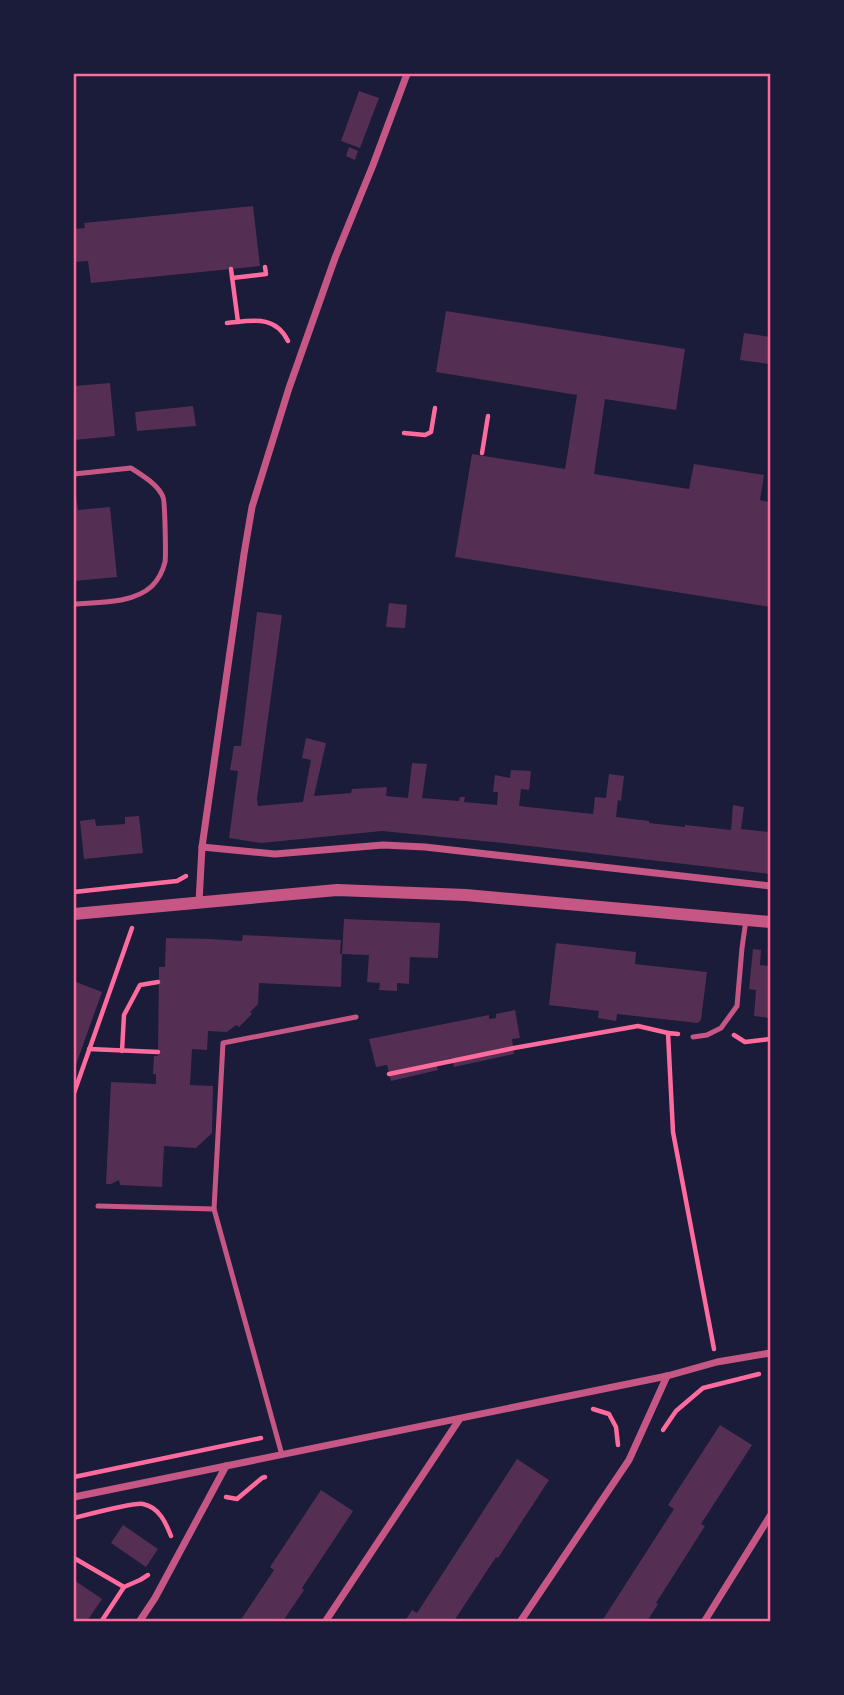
<svg xmlns="http://www.w3.org/2000/svg" width="844" height="1695" viewBox="0 0 844 1695" font-family="Ubuntu,sans-serif">
<rect width="100%" height="100%" fill="#1b1b3a"/>
<!-- building -->
<g fill="#542f53">
<polygon points="359,91 379,98 360,148 341,141"/>
<polygon points="349,147 358,151 355,160 346,156"/>
<polygon points="253,206 260,266 91,283 88,261 74,262 74,229 85,228 84,223"/>
<polygon points="446,311 685,349 676,410 605,399 594,474 689,489 694,464 764,475 760,500 770,502 770,607 455,557 472,454 565,469 577,395 436,372"/>
<polygon points="744,333 770,337 770,364 740,360"/>
<polygon points="110,383 115,436 74,440 74,386"/>
<polygon points="193,406 196,426 137,431 135,412"/>
<polygon points="76,496 78,510 110,507 117,577 74,581 74,497"/>
<polygon points="389,603 407,605 405,628 386,627"/>
<polygon points="257,612 282,615 257,799 258,806 303,802 311,760 302,758 306,738 326,743 314,796 351,793 352,789 387,787 386,796 408,798 412,763 427,764 422,798 459,801 460,797 465,797 464,802 497,805 498,792 493,792 495,775 510,778 511,770 531,771 529,790 521,789 519,806 593,814 595,797 606,798 609,774 624,776 621,801 618,800 616,817 649,821 649,823 685,827 685,825 731,830 733,805 744,807 741,829 770,832 770,874 503,843 382,831 261,843 229,838 238,771 230,770 234,746 241,746"/>
<polygon points="139,816 143,853 84,859 80,821 95,819 96,826 125,824 125,817"/>
<polygon points="344,919 440,923 438,958 410,957 409,984 397,983 397,991 379,990 380,983 367,982 369,955 342,954"/>
<polygon points="243,935 341,940 340,954 342,954 341,987 259,983 258,1004 250,1012 252,1014 239,1027 236,1025 227,1032 208,1031 207,1050 192,1049 190,1085 213,1086 212,1133 196,1148 164,1146 162,1187 120,1185 119,1180 111,1184 106,1184 111,1082 156,1084 156,1074 153,1074 154,1056 158,1056 158,1052 159,967 165,967 166,938 211,939 242,941"/>
<polygon points="556,943 636,952 635,964 707,972 701,1020 698,1023 617,1014 616,1021 598,1018 599,1011 549,1005"/>
<polygon points="753,949 761,950 760,965 770,966 770,1018 754,1016 756,990 749,989"/>
<polygon points="76,982 102,992 74,1070 74,989"/>
<polygon points="515,1010 520,1038 512,1039 514,1054 454,1067 452,1058 436,1062 438,1070 391,1081 387,1065 376,1067 369,1039 489,1015 489,1019 496,1018 496,1014"/>
<polygon points="720,1425 752,1445 701,1524 705,1526 656,1603 658,1604 647,1621 602,1621 674,1509 668,1505"/>
<polygon points="517,1459 549,1480 498,1558 496,1557 454,1621 405,1621 412,1610 417,1613"/>
<polygon points="321,1490 353,1511 302,1588 304,1590 283,1621 240,1621 274,1570 270,1567"/>
<polygon points="123,1525 158,1549 146,1567 111,1543"/>
<polygon points="74,1580 102,1599 87,1621 74,1621"/>
</g>
<g fill="none" stroke-linecap="round" stroke-linejoin="round">
<!-- path -->
<g stroke="#ff6b9d" stroke-width="4.5">
<polyline points="231,269 238,322"/>
<polyline points="232,278 266,274 265,267"/>
<path d="M227,323C251,321 275,314 288,341"/>
<polyline points="404,433 425,435 431,432 435,408"/>
<polyline points="482,453 488,416"/>
<polyline points="74,892 177,881 186,876"/>
<polyline points="678,1034 668,1033 673,1132 714,1349"/>
<polyline points="734,1035 745,1042 770,1039"/>
<polyline points="89,1049 158,1052"/>
<polyline points="122,1051 124,1015 140,985 158,982"/>
<polyline points="389,1074 514,1048 638,1026 668,1033"/>
<polyline points="74,1093 132,928"/>
<polyline points="593,1409 609,1414 616,1427 618,1445"/>
<polyline points="663,1430 676,1411 703,1388 759,1374"/>
<polyline points="74,1477 261,1438"/>
<polyline points="226,1497 237,1499 262,1478 265,1477"/>
<path d="M74,1518C86,1515 135,1502 143,1504C159,1507 166,1523 171,1536"/>
<polyline points="74,1558 124,1587 101,1622"/>
<polyline points="124,1587 140,1580 148,1575"/>
</g>
<!-- service -->
<g stroke="#c65784" stroke-width="5">
<path d="M74,474L131,468C141,475 158,484 163,497C165,501 166,556 165,562C163,570 158,580 152,586C133,604 98,602 74,604"/>
<polyline points="693,1037 707,1035 721,1028 737,1006 742,948 746,920"/>
<polyline points="98,1206 214,1209"/>
<polyline points="282,1455 214,1209 223,1043 356,1017"/>
</g>
<!-- minor -->
<g stroke="#c65784" stroke-width="7">
<polyline points="202,847 275,854 383,845 425,847 770,886"/>
<polyline points="199,902 202,847 244,554 252,507 289,388 335,258 373,165 407,74"/>
<polyline points="74,1497 667,1376 717,1362 770,1353"/>
<polyline points="139,1622 155,1598 226,1466"/>
<polyline points="325,1622 459,1420"/>
<polyline points="520,1622 629,1460 667,1376"/>
<polyline points="704,1622 770,1516"/>
</g>
<!-- tertiary -->
<polyline stroke="#c65784" stroke-width="12" points="74,914 337,890 466,895 770,922"/>
</g>
<!-- border -->
<rect width="844" height="1695" fill="none" stroke="#1b1b3a" stroke-width="150"/>
<rect x="75" y="75" width="694" height="1545" fill="none" stroke="#ff6b9d" stroke-width="2.5"/>
</svg>
